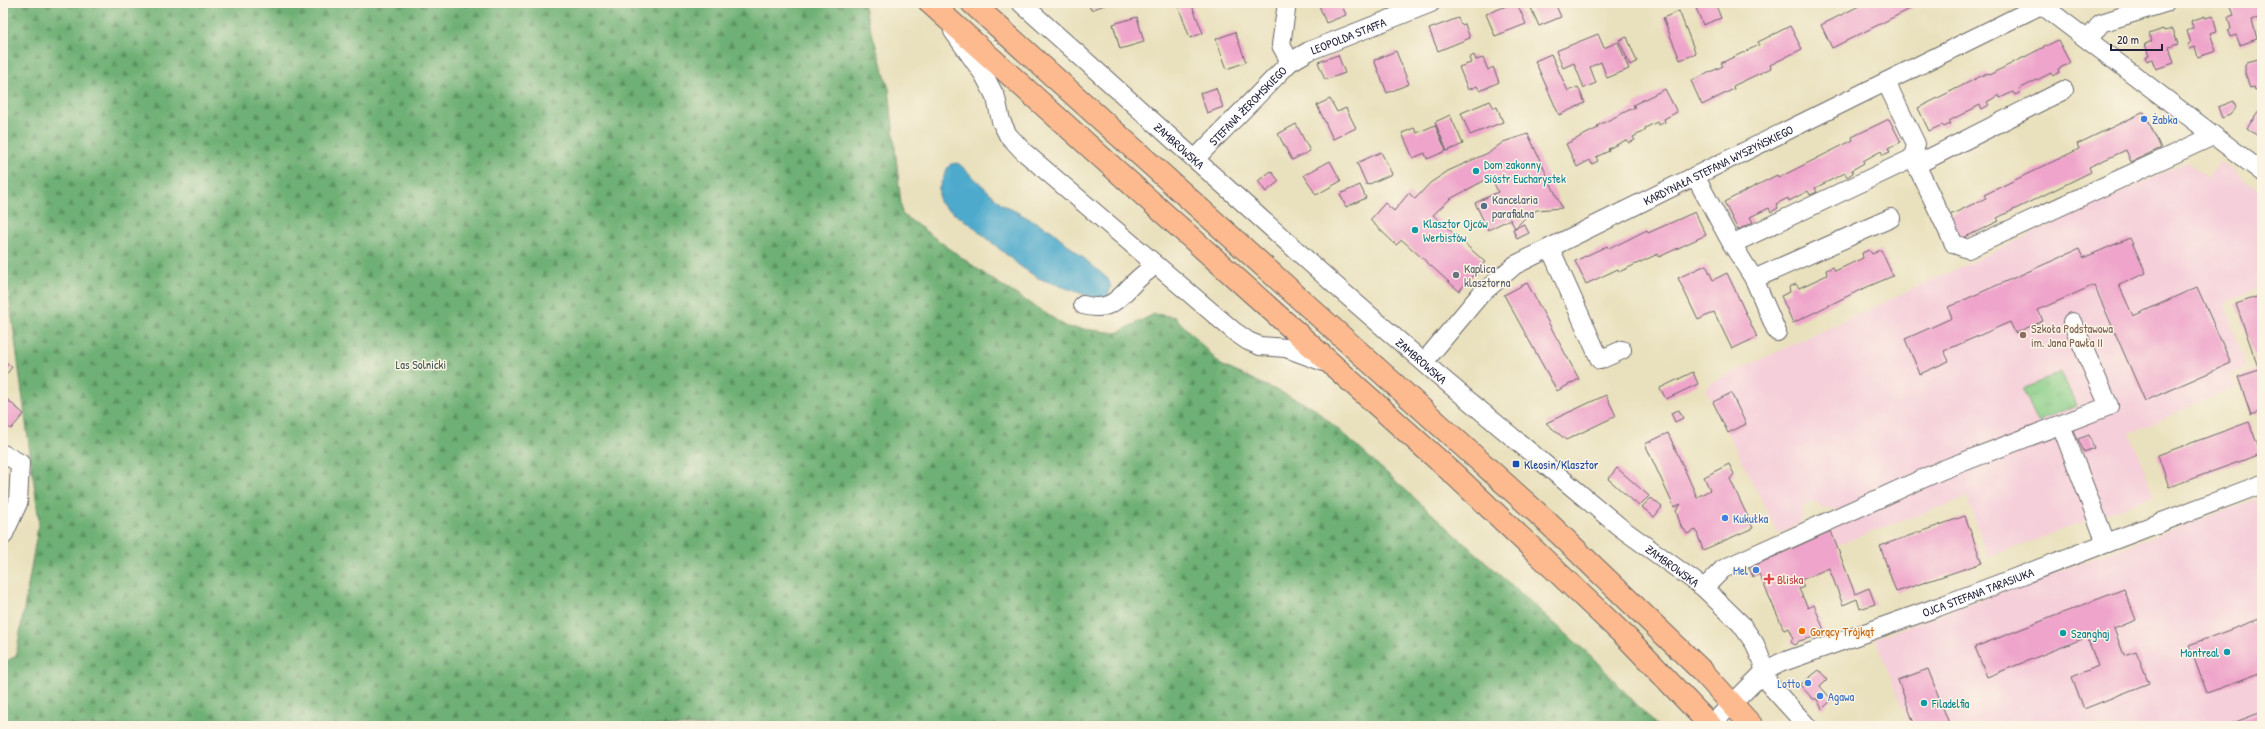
<svg xmlns="http://www.w3.org/2000/svg" width="2265" height="729" viewBox="0 0 2265 729" font-family="'Patrick Hand',sans-serif">
<defs>
<pattern id="grass-tufts" width="24" height="20" patternUnits="userSpaceOnUse"><rect width="24" height="20" fill="#88cd87"/><path d="M3 7l-1-3M5 7V3M7 7l1-3M15 17l-1-3M17 17v-4M19 17l1-3" fill="none" stroke="#75b075"/></pattern>
<pattern id="forest-firs" width="22" height="20" patternUnits="userSpaceOnUse"><rect width="22" height="20" fill="#6eb074"/><path d="M5 1l3.5 6h-7zM16 11l3.5 6h-7z" fill="#5a8f60"/></pattern>
</defs>
<rect width="100%" height="100%" fill="#fcf5e5"/>
<filter id="ink" filterUnits="userSpaceOnUse"><feTurbulence type="fractalNoise" baseFrequency=".025" numOctaves="2"/><feDisplacementMap in="SourceGraphic" scale="8" xChannelSelector="R" yChannelSelector="G"/><feConvolveMatrix kernelMatrix="1 2 1 2 8 2 1 2 1" color-interpolation-filters="sRGB"/></filter>
<filter id="wash" filterUnits="userSpaceOnUse"><feTurbulence type="fractalNoise" baseFrequency=".012" numOctaves="4" result="noise"/><feDisplacementMap in="SourceGraphic" scale="16" xChannelSelector="R" yChannelSelector="G"/><feGaussianBlur stdDeviation="0.9" result="paint"/><feColorMatrix in="noise" values="0 0 0 0 0 0 0 0 0 0 0 0 0 0 0 0 0 1.4 0 .05"/><feComposite in="paint" operator="in"/></filter>
<g filter="url(#wash)">
<rect width="100%" height="100%" fill="#e9e1bd"/>
<!-- built -->
<g fill="#f5cfda">
<polygon points="2220,161 2262,193 2262,286 2225,303 2246,368 2231,374 2235,387 2130,433 2154,495 1988,558 1967,497 1837,545 1830,527 1836,509 1821,508 1815,501 1802,508 1803,515 1799,524 1778,533 1706,390 1712,382 2187,162 2208,178"/>
<polygon points="2262,497 2262,726 1909,726 1875,638"/>
</g>
<!-- grass -->
<polygon fill="url(#grass-tufts)" stroke="#557861" points="2061,372 2076,405 2038,422 2023,389"/>
<!-- forest -->
<polygon fill="url(#forest-firs)" stroke="#486958" points="3,3 863,3 889,89 902,214 990,278 1067,327 1117,333 1154,314 1175,317 1221,365 1313,407 1592,657 1657,726 3,726 3,663 16,656 39,521 3,249"/>
<!-- water -->
<polygon fill="#4daacc" stroke="#386684" points="958,163 1002,204 1052,231 1108,279 1111,287 1107,298 1097,299 1038,278 1020,266 970,224 945,207 939,202 939,188 948,167 951,164"/>
<g id="blocks">
<!-- building -->
<g fill="#efa5cb">
<polygon points="1088,3 1110,3 1091,10"/>
<polygon points="1177,3 1191,3 1203,33 1190,38"/>
<polygon points="1318,3 1341,3 1346,15 1326,23"/>
<polygon points="1514,3 1517,3 1526,24 1495,36 1486,14"/>
<polygon points="1543,3 1555,3 1561,17 1539,26 1531,8"/>
<polygon points="1694,3 1715,3 1721,18 1703,25"/>
<polygon points="1865,3 1922,3 1832,48 1821,25"/>
<polygon points="2244,3 2256,3 2261,17 2252,20 2257,39 2240,45 2236,35 2230,37 2228,31 2231,29 2228,17 2234,15 2231,7"/>
<polygon points="1679,11 1696,54 1680,60 1663,18"/>
<polygon points="2205,16 2205,18 2213,16 2217,31 2210,33 2216,51 2198,57 2195,47 2190,49 2188,44 2191,43 2187,31 2193,28 2191,21"/>
<polygon points="1137,17 1144,42 1120,49 1113,24"/>
<polygon points="1458,18 1461,25 1465,24 1470,38 1438,51 1429,29"/>
<polygon points="1790,26 1802,49 1770,65 1771,68 1733,86 1734,89 1702,105 1691,81 1723,66 1721,63 1759,45 1758,42"/>
<polygon points="2163,29 2164,31 2173,29 2178,44 2169,47 2174,63 2156,69 2153,59 2147,61 2146,57 2149,56 2145,44 2152,41 2149,34"/>
<polygon points="1235,32 1246,62 1227,69 1216,39"/>
<polygon points="1598,34 1604,48 1618,42 1629,69 1607,78 1601,62 1590,67 1596,83 1584,88 1574,63 1563,68 1556,51"/>
<polygon points="1627,37 1637,62 1630,65 1619,40"/>
<polygon points="2058,40 2070,63 2058,69 2059,73 2053,76 2051,73 2019,89 2021,92 2015,95 2013,92 2000,98 1999,95 1987,102 1989,105 1982,109 1980,105 1949,121 1950,124 1944,127 1942,125 1929,131 1918,108 1987,73 1989,75"/>
<polygon points="1396,51 1409,84 1387,93 1374,60"/>
<polygon points="1551,54 1568,91 1578,87 1585,103 1559,115 1535,61"/>
<polygon points="1338,55 1345,73 1325,80 1318,62"/>
<polygon points="1474,55 1476,60 1483,58 1488,70 1493,67 1499,82 1480,91 1477,86 1468,90 1459,67 1471,63 1469,58"/>
<polygon points="2262,58 2262,88 2255,90 2254,87 2250,88 2245,72 2245,66 2247,62"/>
<polygon points="1216,88 1223,107 1207,113 1200,93"/>
<polygon points="1665,89 1677,112 1664,119 1665,122 1659,125 1657,122 1645,128 1646,130 1633,137 1635,140 1629,143 1626,140 1608,149 1609,151 1596,157 1598,161 1592,164 1590,160 1577,167 1566,144 1598,128 1597,126 1635,107 1633,105"/>
<polygon points="1330,99 1337,112 1346,108 1356,128 1333,139 1317,105"/>
<polygon points="1490,101 1494,108 1497,107 1503,122 1470,135 1461,113"/>
<polygon points="2234,101 2236,107 2230,115 2222,118 2218,107"/>
<polygon points="2262,107 2262,142 2258,139 2259,137 2247,128"/>
<polygon points="2144,112 2161,148 2131,162 2126,150 2089,167 2091,172 1997,218 1999,221 1961,239 1950,215 1986,198 1984,195 2079,149 2077,144"/>
<polygon points="1450,115 1463,144 1447,151 1435,122"/>
<polygon points="1889,119 1901,142 1888,148 1890,152 1883,155 1881,151 1863,161 1864,163 1852,170 1853,173 1847,177 1845,173 1815,188 1817,192 1810,195 1808,191 1789,201 1788,198 1776,204 1778,208 1771,212 1769,208 1750,217 1753,222 1738,230 1724,202 1777,175 1778,178 1853,140 1852,137"/>
<polygon points="1296,124 1310,151 1292,160 1278,134"/>
<polygon points="1435,125 1446,151 1427,159 1425,153 1413,158 1402,133 1414,128 1417,133"/>
<polygon points="1528,134 1562,208 1537,210 1526,217 1515,228 1510,219 1488,230 1475,203 1498,192 1491,177 1450,199 1433,215 1485,262 1459,291 1402,240 1396,245 1370,220 1385,203 1394,211 1409,193 1415,199 1430,183 1448,171 1490,152 1503,142"/>
<polygon points="1381,152 1392,174 1367,185 1357,163"/>
<polygon points="1330,161 1341,181 1316,195 1304,175"/>
<polygon points="1271,171 1279,181 1266,192 1258,181"/>
<polygon points="1360,185 1366,198 1346,207 1340,194"/>
<polygon points="1695,212 1706,235 1659,257 1658,254 1619,272 1618,269 1586,284 1575,261 1607,246 1609,249 1647,230 1648,233"/>
<polygon points="1524,224 1529,233 1517,239 1513,229"/>
<polygon points="2130,238 2146,273 2119,285 2133,316 2197,287 2231,363 2145,401 2094,285 2038,310 2043,321 2015,333 2010,322 1944,351 1949,361 1920,374 1905,339 1952,318 1948,307 2079,249 2083,258"/>
<polygon points="1869,250 1872,254 1881,250 1893,276 1860,290 1793,323 1781,296 1790,292 1789,287 1796,284 1799,288 1827,275 1826,270 1833,267 1835,271 1863,258 1862,253"/>
<polygon points="1706,265 1713,280 1727,273 1757,337 1732,349 1714,312 1698,320 1678,278"/>
<polygon points="1527,283 1579,379 1557,391 1504,295"/>
<polygon points="2262,295 2262,411 2251,415 2238,377 2259,370 2236,304"/>
<polygon points="3,360 12,367 3,379"/>
<polygon points="1693,372 1698,384 1666,399 1660,388"/>
<polygon points="1731,393 1746,424 1728,433 1713,402"/>
<polygon points="1606,395 1616,416 1566,440 1546,423"/>
<polygon points="3,396 24,414 11,429 3,423"/>
<polygon points="1679,410 1683,418 1675,422 1671,413"/>
<polygon points="2249,422 2261,454 2169,487 2158,455"/>
<polygon points="1668,433 1697,497 1710,490 1704,477 1729,464 1734,474 1730,479 1753,528 1703,550 1696,530 1687,534 1684,529 1682,529 1676,511 1681,504 1674,507 1645,444"/>
<polygon points="2089,435 2094,448 2084,452 2078,439"/>
<polygon points="1617,468 1649,496 1639,506 1608,479"/>
<polygon points="1651,498 1662,507 1654,517 1642,507"/>
<polygon points="1965,516 1982,563 1896,592 1880,546"/>
<polygon points="1831,531 1855,594 1869,588 1875,604 1860,609 1857,599 1843,605 1829,568 1801,580 1804,587 1799,589 1808,608 1814,605 1824,630 1814,637 1799,641 1795,645 1791,642 1793,637 1789,628 1784,630 1759,574 1753,577 1749,568"/>
<polygon points="2124,589 2136,620 2114,629 2124,655 2136,651 2149,683 2084,709 2072,677 2098,666 2087,637 1987,677 1975,647"/>
<polygon points="2262,618 2262,673 2207,693 2189,645"/>
<polygon points="1928,669 1950,726 1915,726 1898,680"/>
<polygon points="1819,670 1827,679 1820,686 1832,700 1822,709 1817,699 1813,699 1800,685"/>
<polygon points="2262,712 2262,726 2225,726"/>
</g>
</g>
</g>
<g filter="url(#ink)">
<use href="#blocks" fill-opacity="0" stroke="#686568" stroke-width="1"/>
<g fill="none" stroke-linecap="round" stroke-linejoin="round">
<defs>
<g id="minor">
<path id="s1" d="M1021,3L1336,286L1437,374L1621,528L1704,588L1741,624L1755,644L1762,662L1768,683L1807,726"/>
<polyline points="2039,3 2262,172"/>
<polyline points="953,31 984,75 996,98 1001,121 1008,135 1024,152 1235,332 1248,341 1260,346 1286,348 1327,363"/>
<polyline points="2089,39 2101,23 2165,3"/>
<path id="s2" d="M1290,62L1309,51L1431,3"/>
<polyline points="1886,82 1916,144 1913,158"/>
<path id="s3" d="M1195,159L1290,62L1281,45L1287,3"/>
<polyline points="1916,165 2064,90"/>
<polyline points="1695,176 1732,244 1913,158 1954,244 1968,249 2213,136"/>
<polyline points="1732,244 1754,279 1777,332"/>
<polyline points="1550,248 1600,360 1622,350"/>
<polyline points="1754,279 1891,218"/>
<path d="M1083,305C1118,315 1123,287 1148,271L1150,260"/>
<path id="s4" d="M1424,362L1480,295L1515,265L2041,5"/>
<polyline points="2061,425 2106,543"/>
<polyline points="3,454 20,463 18,503 3,536"/>
<polyline points="1704,588 1723,569 1942,470 2109,406 2072,322"/>
<path id="s5" d="M1710,726L1765,671L1780,663L1938,607L2262,484"/>
</g>
<g id="major">
<polyline points="930,3 1456,476 1629,640 1711,726"/>
<polyline points="972,3 1545,520 1703,672 1752,726"/>
</g>
</defs>
<!-- minor casing -->
<use href="#minor" stroke="#686568" stroke-width="20"/>
<!-- major casing -->
<use href="#major" stroke="#686568" stroke-width="24"/>
<!-- minor -->
<use href="#minor" stroke="#fff" stroke-width="18"/>
<!-- major -->
<use href="#major" stroke="#fcba8e" stroke-width="22"/>
</g>
</g>
<!-- markers -->
<g fill="#3f7fe0" stroke="#fcf5e5" stroke-width="1.5">
<circle cx="2144" cy="119" r="4"/>
<circle cx="1725" cy="518" r="4"/>
<circle cx="1756" cy="570" r="4"/>
<circle cx="1808" cy="683" r="4"/>
<circle cx="1820" cy="696" r="4"/>
</g>
<g fill="#0f9aa8" stroke="#fcf5e5" stroke-width="1.5">
<circle cx="1476" cy="171" r="4"/>
<circle cx="1415" cy="230" r="4"/>
<circle cx="2063" cy="633" r="4"/>
<circle cx="2227" cy="652" r="4"/>
<circle cx="1924" cy="703" r="4"/>
</g>
<circle fill="#5c6f8a" stroke="#fcf5e5" stroke-width="1.5" cx="1484" cy="206" r="4"/>
<circle fill="#6b7280" stroke="#fcf5e5" stroke-width="1.5" cx="1456" cy="275" r="4"/>
<circle fill="#8d6e63" stroke="#fcf5e5" stroke-width="1.5" cx="2023" cy="335" r="4"/>
<rect fill="#1a4fb4" stroke="#fcf5e5" stroke-width="1.5" x="1512" y="460" width="8" height="8" rx="2"/>
<path fill="#e0444e" stroke="#fcf5e5" stroke-width="1.5" d="M1767 573h4v4h4v4h-4v4h-4v-4h-4v-4h4z"/>
<circle fill="#e8710a" stroke="#fcf5e5" stroke-width="1.5" cx="1802" cy="631" r="4"/>
<g text-anchor="middle" dominant-baseline="central" stroke-width="3" stroke-linejoin="round" paint-order="stroke">
<!-- street labels -->
<g font-size="12" fill="#22223b" stroke="#fcf5e5">
<text stroke="none"><textPath href="#s2" startOffset="64">LEOPOLDA STAFFA</textPath></text>
<text stroke="none"><textPath href="#s3" startOffset="75">STEFANA ŻEROMSKIEGO</textPath></text>
<text stroke="none"><textPath href="#s1" startOffset="213">ZAMBROWSKA</textPath></text>
<text stroke="none"><textPath href="#s4" startOffset="360">KARDYNAŁA STEFANA WYSZYŃSKIEGO</textPath></text>
<text stroke="none"><textPath href="#s1" startOffset="537">ZAMBROWSKA</textPath></text>
<text stroke="none"><textPath href="#s1" startOffset="861">ZAMBROWSKA</textPath></text>
<text stroke="none"><textPath href="#s5" startOffset="305">OJCA STEFANA TARASIUKA</textPath></text>
</g>
<!-- shop labels -->
<g font-size="12" fill="#366cbe" stroke="#fcf5e5" text-anchor="start">
<text x="2152" y="119">Żabka</text>
<text x="1733" y="518">Kukułka</text>
<text x="1748" y="570" text-anchor="end">Mel</text>
<text x="1800" y="683" text-anchor="end">Lotto</text>
<text x="1828" y="696">Agawa</text>
</g>
<!-- culture labels -->
<g font-size="12" fill="#0d838f" stroke="#fcf5e5" text-anchor="start">
<text x="1484" y="164">Dom zakonny<tspan x="1484" dy="14">Sióstr Eucharystek</tspan></text>
<text x="1423" y="223">Klasztor Ojców<tspan x="1423" dy="14">Werbistów</tspan></text>
<text x="2071" y="633">Szanghaj</text>
<text x="2219" y="652" text-anchor="end">Montreal</text>
<text x="1932" y="703">Filadelfia</text>
</g>
<!-- service labels -->
<g font-size="12" fill="#4e5e75" stroke="#fcf5e5" text-anchor="start">
<text x="1492" y="199">Kancelaria<tspan x="1492" dy="14">parafialna</tspan></text>
</g>
<!-- worship labels -->
<g font-size="12" fill="#5b616d" stroke="#fcf5e5" text-anchor="start">
<text x="1464" y="268">Kaplica<tspan x="1464" dy="14">klasztorna</tspan></text>
</g>
<!-- education labels -->
<g font-size="12" fill="#785e54" stroke="#fcf5e5" text-anchor="start">
<text x="2031" y="328">Szkoła Podstawowa<tspan x="2031" dy="14">im. Jana Pawła II</tspan></text>
</g>
<!-- park labels -->
<g font-size="12" fill="#415552" stroke="#fcf5e5">
<text x="421" y="364">Las Solnicki</text>
</g>
<!-- transit labels -->
<g font-size="12" fill="#164399" stroke="#fcf5e5" text-anchor="start">
<text x="1524" y="464">Kleosin/Klasztor</text>
</g>
<!-- health labels -->
<g font-size="12" fill="#be3a42" stroke="#fcf5e5" text-anchor="start">
<text x="1777" y="579">Bliska</text>
</g>
<!-- food labels -->
<g font-size="12" fill="#c56008" stroke="#fcf5e5" text-anchor="start">
<text x="1810" y="631">Gorący Trójkąt</text>
</g>
</g>
<!-- margin -->
<rect width="2265" height="729" fill="none" stroke="#fcf5e5" stroke-width="16"/>
<!-- scale -->
<path d="M2111 44v6h51v-6" fill="none" stroke="#22223b" stroke-width="2"/>
<text x="2117" y="44" font-size="12" fill="#22223b" stroke="#fcf5e5" stroke-width="3" paint-order="stroke">20 m</text>
</svg>
